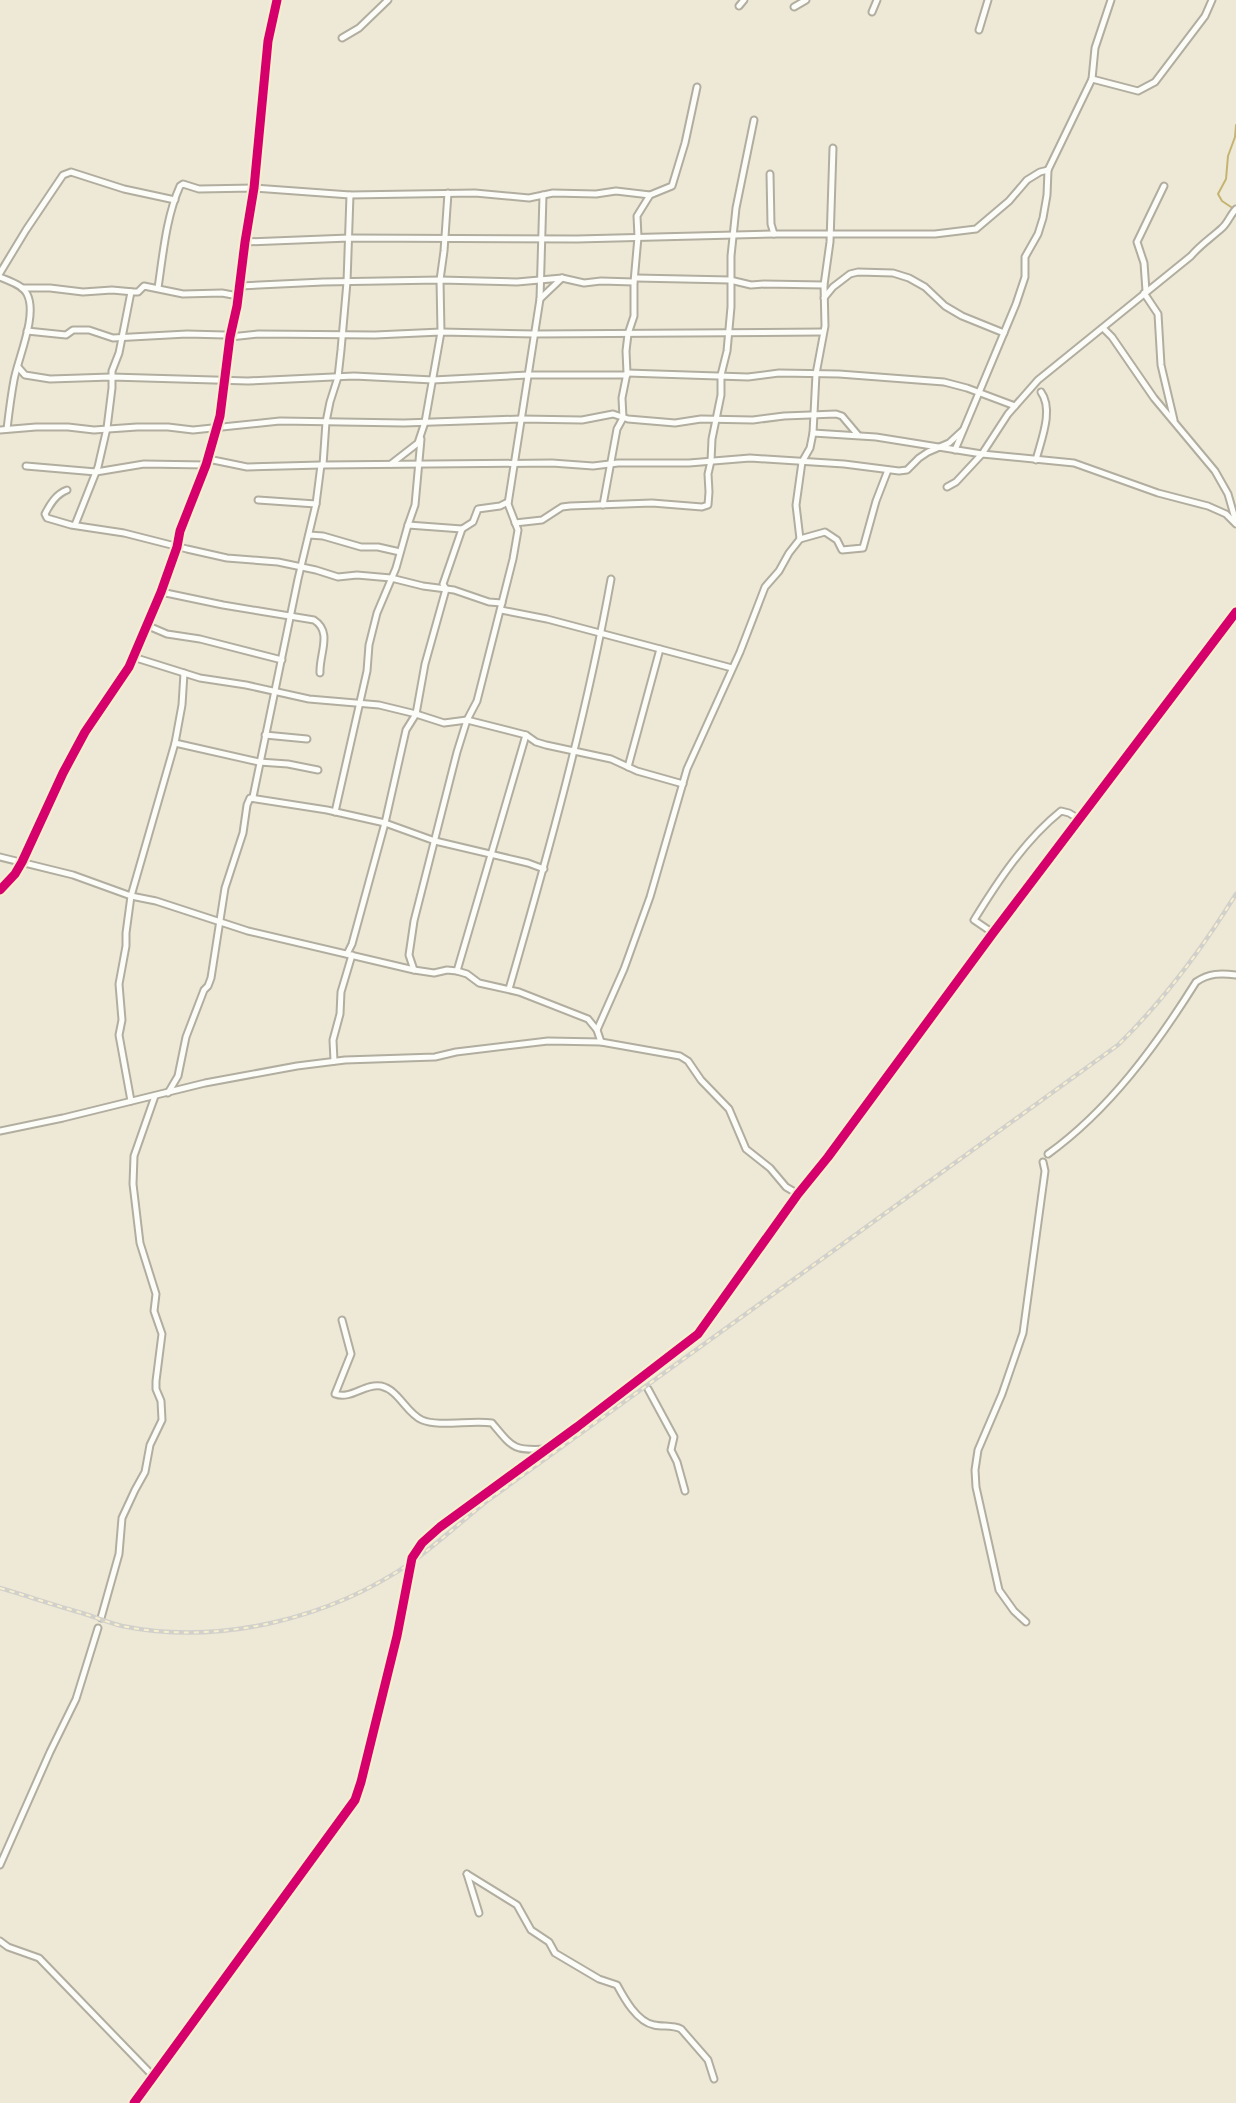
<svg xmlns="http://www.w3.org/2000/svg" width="1236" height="2103" viewBox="0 0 1236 2103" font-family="Roboto,sans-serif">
<rect width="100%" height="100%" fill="#eee9d7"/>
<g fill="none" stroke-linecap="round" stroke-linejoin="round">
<!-- stream -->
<polyline stroke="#c5b471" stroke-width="2" points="1234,209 1222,201 1218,194 1226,179 1228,156 1235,137 1236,125"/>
<defs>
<g id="minor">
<polyline points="739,6 744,0"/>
<polyline points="794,7 806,0"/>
<polyline points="872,12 877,0"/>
<polyline points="979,30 988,0"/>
<polyline points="342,38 359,28 388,0"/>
<polyline points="1092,79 1138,91 1155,82 1205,16 1212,0"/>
<polyline points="770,174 771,224 774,234"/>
<polyline points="245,242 349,238 577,239 774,234 935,234 976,229 1009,201 1027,180 1040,172 1048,170"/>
<polyline points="0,273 26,230 63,175 71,172 124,189 175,200"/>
<path d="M0,277C9,281 23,285 27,294C38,315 18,358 14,380C11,396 9,412 7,429"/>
<polyline points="636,278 730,280 751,285 764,284 824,285"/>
<polyline points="240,286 323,282 440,280 517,282 562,278 584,283 601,281 634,282"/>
<polyline points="22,288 50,288 83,292 112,290 134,292 138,292 144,286 183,294 222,293 238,296"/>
<path d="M158,288C163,255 166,217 180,186L183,184L199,189L254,188L350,195L475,193L529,198L553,193L596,194L616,191L650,195"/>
<polyline points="1146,291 1144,263 1137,242 1164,186"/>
<polyline points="1144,293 1158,314 1161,365 1174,420"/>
<polyline points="824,298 833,287 850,274 858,272 893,273 909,278 925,287 945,306 962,316 1004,333"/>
<polyline points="540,299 562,278"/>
<polyline points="1103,328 1112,337 1154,398 1215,471 1228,494 1236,522"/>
<polyline points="27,331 66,335 73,330 89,330 113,338 187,334 225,335 230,337 258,334 375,335 441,332 535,334 823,332"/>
<polyline points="18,367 25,375 50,379 111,377 248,381 354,376 433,380 528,375 627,375"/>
<polyline points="627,373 748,377 779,373 839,374 944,382 967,388 1015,406"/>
<polyline points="0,430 36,427 68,427 94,430 137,427 168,427 193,430 280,421 404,423 521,419 582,420 613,414 628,419 675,423 701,419 753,420 784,416 836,414 842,416 858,435"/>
<polyline points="813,433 876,437 982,454 1074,463 1158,493 1208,506 1226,514 1236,524"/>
<polyline points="955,450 1016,304 1025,277 1025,257 1038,234 1043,218 1047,195 1048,170 1092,79 1095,48 1111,0"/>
<polyline points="208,459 247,467 321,465"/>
<path d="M1036,460C1041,440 1054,410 1041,392"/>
<polyline points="391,464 418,443 425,422 441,332 440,280 444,251 448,193"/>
<polyline points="323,465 552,463 593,466 618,463 689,463 750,458 844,464 899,471 907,470 919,458 928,452 949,443 962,431"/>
<polyline points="26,466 96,472 144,464 206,465"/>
<path d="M947,487L956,482L982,454L1008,414L1038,380L1191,256C1200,245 1211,238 1222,228C1228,223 1230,215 1236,209"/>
<path d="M67,490C56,494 50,504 45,514L47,518L71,525L124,533L187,549L227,558L278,562L316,570L338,577L357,575L391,578L423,586L454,590L489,602L502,603"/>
<polyline points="258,500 316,504"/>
<polyline points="603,505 617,429 623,418 622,398 627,373 626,351 628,334 634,316 634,282 638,237 637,216 650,195 672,186 685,143 697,87"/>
<polyline points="515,523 542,520 562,507 570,506 652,503 702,507 708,505 709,492 708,474 711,461 712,439 721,395 721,375 727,351 731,307 731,256 736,208 754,120"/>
<polyline points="75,525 98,467 107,428 112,388 112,371 119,353 131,292"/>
<polyline points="408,525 462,529 473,522 478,509 500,506 508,502"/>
<polyline points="309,535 323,536 361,547 378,547 400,552"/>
<polyline points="800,539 825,532 837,540 842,550 863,548 876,501 888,470"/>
<path d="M161,592L223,605L314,620C333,632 319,654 320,673"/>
<polyline points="501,610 547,619 732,668"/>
<polyline points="146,625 167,634 200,639 282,660"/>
<polyline points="133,657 200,678 246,685 309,699 379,705 416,714 425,664 446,589 443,584 462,529"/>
<polyline points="265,735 307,739"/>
<polyline points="175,743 259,762 288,764 318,770"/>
<polyline points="628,767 660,649"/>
<polyline points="253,797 298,579 316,504 321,465 323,465 326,422 330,402 338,377 341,350 347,282 350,195"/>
<polyline points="335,812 367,671 369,645 377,613 396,568 408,525 415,505 421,439"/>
<polyline points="0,857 73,875 131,896 156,901 248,931 414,970 434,973 447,970 457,971 467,974 479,983 519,992 588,1019 597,1030 601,1042"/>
<polyline points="0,890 15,874 22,862 63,773 85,732 129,667 161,592 177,547 180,531 206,465 220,416 230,337 237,306 245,242 254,188 268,41 277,0"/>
<path d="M993,933L974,920C998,881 1025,840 1061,811L1069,813L1079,819"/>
<polyline points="347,954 352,944 385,823 406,730 416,714 444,723 467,720 526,735 536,742 546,745 611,759 637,771 683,784"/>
<polyline points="414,970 409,955 414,921 457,752 467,720 477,701 513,559 518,530 508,504 540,299 543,195"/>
<polyline points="457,971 526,735"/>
<path d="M509,989C548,854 586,718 611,579"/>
<polyline points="597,1030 624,969 650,897 687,769 740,652 765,587 779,571 789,553 800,539 796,505 802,462 810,448 813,433 816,374 825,326 824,285 830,242 833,148"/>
<polyline points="334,1061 333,1040 340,1014 341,992 352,955"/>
<polyline points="168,1093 178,1076 186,1037 204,990 208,986 211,978 225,888 243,833 247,805 250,798 327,810 385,823 435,841 528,863 544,869"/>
<polyline points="131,1101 119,1035 122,1020 119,984 126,946 126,933 131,896 175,743 182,705 184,673"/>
<polyline points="0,1131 63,1118 205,1083 297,1066 345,1060 435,1057 456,1052 548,1041 601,1042 680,1056 688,1061 701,1080 729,1109 746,1149 770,1168 786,1187 798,1194"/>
<path d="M1048,1154C1109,1110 1156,1046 1196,982C1209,973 1221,973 1236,975"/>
<path d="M342,1320L351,1354L335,1394C351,1400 365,1383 381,1386C399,1390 406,1413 422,1420C438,1427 472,1420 492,1423C513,1448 513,1451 547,1449"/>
<polyline points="648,1389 674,1437 671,1450 677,1462 685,1491"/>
<polyline points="101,1618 119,1554 122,1518 135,1490 145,1472 150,1445 162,1420 161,1401 156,1389 156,1381 162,1334 154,1311 156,1294 140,1243 133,1184 134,1156 155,1096"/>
<polyline points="1026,1622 1014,1611 999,1590 976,1487 975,1470 978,1450 1002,1394 1023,1333 1045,1171 1043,1162"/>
<polyline points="0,1865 50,1752 76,1699 98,1628"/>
<path d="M467,1874L517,1905L531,1930L549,1942L555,1953L599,1979L617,1985C624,1998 637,2022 654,2025C663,2027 673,2025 681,2029L708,2060L714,2079"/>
<polyline points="467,1874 479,1913"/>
<polyline points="0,1941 8,1947 39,1958 153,2076"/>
</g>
<polyline id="tertiary" points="134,2103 355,1800 361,1782 397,1636 412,1558 422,1543 440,1527 577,1427 698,1334 798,1194 828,1157 993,933 1236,612"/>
</defs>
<!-- minor casing -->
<use href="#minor" stroke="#b1ad9f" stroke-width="9"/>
<!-- tertiary casing -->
<use href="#tertiary" stroke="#b1ad9f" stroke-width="10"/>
<!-- minor -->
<use href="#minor" stroke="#fcfcf9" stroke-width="5"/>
<!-- tertiary -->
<use href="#tertiary" stroke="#fcfcf9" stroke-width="6"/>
<defs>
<path id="rail" d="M0,1588C27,1596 54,1605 82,1613C95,1617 109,1623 122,1626C220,1646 331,1618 412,1562C438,1543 462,1521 487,1501L1118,1045C1164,1000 1202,949 1236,894"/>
</defs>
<!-- rail casing -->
<use href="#rail" stroke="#d1d0cb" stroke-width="4.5"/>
<!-- rail -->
<use href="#rail" stroke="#f7efce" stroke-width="2" stroke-dasharray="5" stroke-linecap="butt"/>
<defs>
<g id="cycleway">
<polyline points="0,890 15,874 22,862 63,773 85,732 129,667 161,592 177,547 180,531 206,465 220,416 230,337 237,306 245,242 254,188 268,41 277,0"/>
<polyline points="134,2103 355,1800 361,1782 397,1636 412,1558 422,1543 440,1527 577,1427 698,1334 798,1194 828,1157 993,933 1236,612"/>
</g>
</defs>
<!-- cycleway casing -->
<use href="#cycleway" stroke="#f7efce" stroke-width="13"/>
<!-- cycleway -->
<use href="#cycleway" stroke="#d6006c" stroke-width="9"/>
</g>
</svg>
